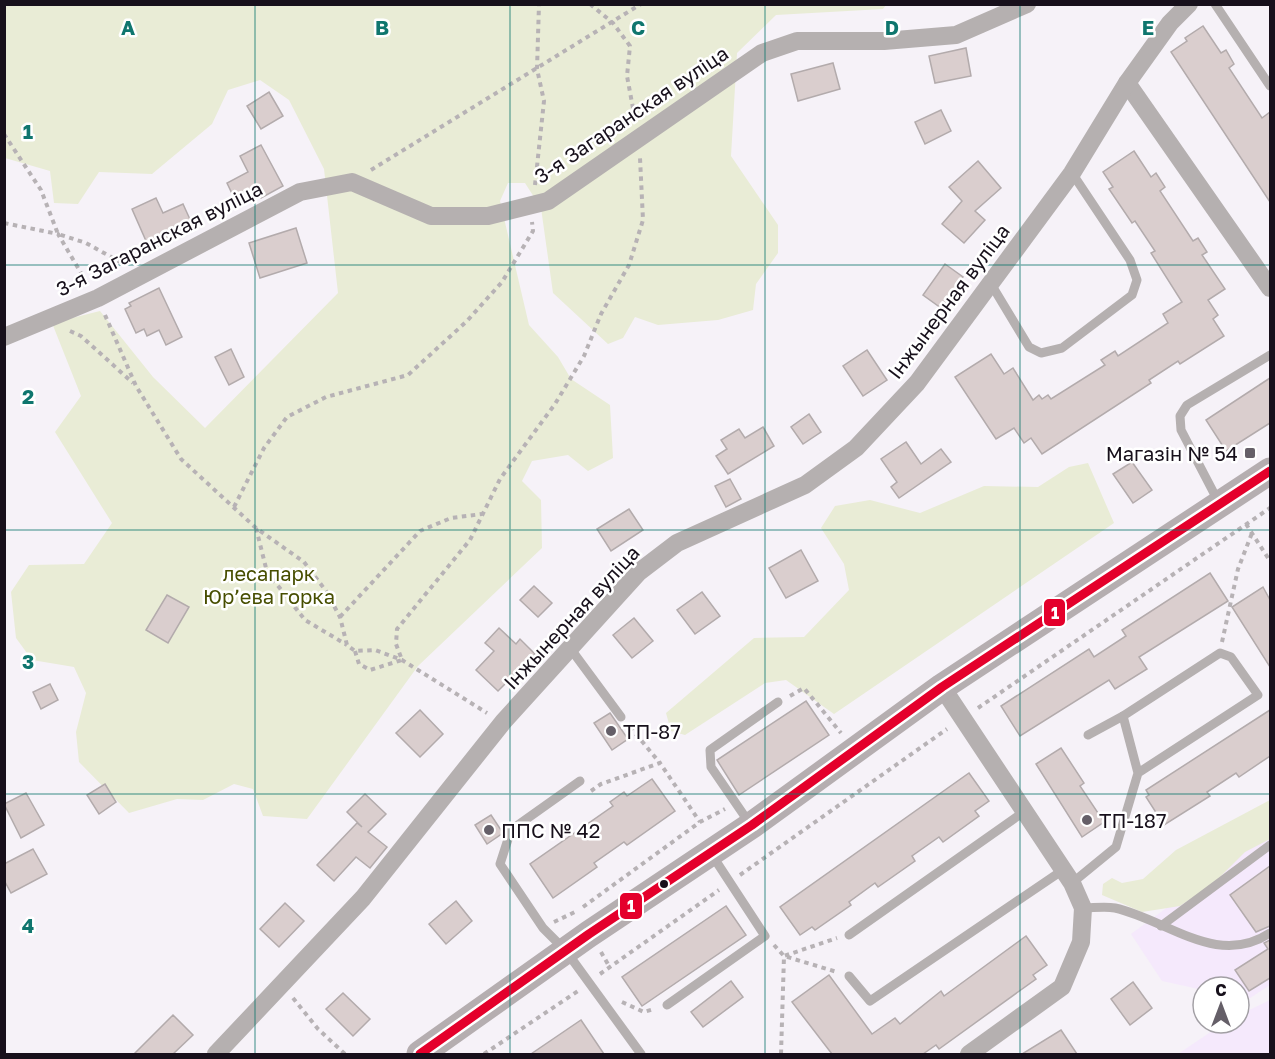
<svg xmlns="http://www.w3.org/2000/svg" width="1275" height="1059" viewBox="0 0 1275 1059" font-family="'Golos Text',sans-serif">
<rect width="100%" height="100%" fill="#f6f2f8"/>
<!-- built -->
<g fill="#f5e9fc">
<polygon points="1270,832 1270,985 1247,1000 1239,998 1239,987 1203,987 1203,990 1162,981 1131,934"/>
<polygon points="1270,1000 1270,1054 1178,1054 1224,1023 1239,1023 1239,1015"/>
</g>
<!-- green -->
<g fill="#e9ecd6">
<polygon points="4,5 886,5 883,9 776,15 737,53 731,156 778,225 778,253 756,284 753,310 718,320 658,325 635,317 623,338 608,344 553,293 541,208 525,183 508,183 500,201 529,325 558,357 571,379 610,405 613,458 588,471 568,455 532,461 522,481 541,500 542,548 418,666 307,819 263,816 253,789 234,784 203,800 177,799 129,813 79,762 76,732 86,693 74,667 32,660 16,638 11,592 29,565 84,564 112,523 55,432 81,396 52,323 100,311 153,377 205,428 338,293 324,169 289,100 260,80 228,90 212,124 152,174 99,172 78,204 54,203 50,171 5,158"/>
<polygon points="1088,463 1114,523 834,714 786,680 765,683 685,735 671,731 666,713 754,638 804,637 849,590 844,564 821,528 835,506 870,500 920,513 984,486 1038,487 1069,467"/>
<polygon points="1270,800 1270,839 1245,852 1213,884 1180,906 1142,912 1102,895 1103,884 1112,878 1122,883 1143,879 1176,850"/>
</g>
<!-- building -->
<g fill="#dacece" stroke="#b3abac" stroke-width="1.5">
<polygon points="1203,26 1221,53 1226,50 1234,64 1229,68 1262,118 1270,112 1270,202 1171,52 1187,41 1185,38"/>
<polygon points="966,48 971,76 935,83 929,56"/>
<polygon points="833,63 840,89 798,101 791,74"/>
<polygon points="269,92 283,116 261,129 247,106"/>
<polygon points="941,110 951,131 925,144 915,122"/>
<polygon points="261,145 283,186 261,198 258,193 237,204 227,183 248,172 240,156"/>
<polygon points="1134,151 1151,177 1156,173 1165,187 1160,191 1193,241 1198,238 1207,252 1202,255 1225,289 1208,300 1218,315 1213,319 1224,336 1180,364 1178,361 1149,380 1151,383 1042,454 1031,438 1024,443 1014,428 996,439 955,377 991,354 1004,374 1013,368 1033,400 1039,395 1042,399 1048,395 1051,399 1105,365 1101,360 1115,351 1118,356 1168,323 1163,314 1182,302 1151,253 1155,251 1135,221 1132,223 1109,189 1113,187 1103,172"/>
<polygon points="978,161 1001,188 975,211 985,220 964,243 942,224 962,201 949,187"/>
<polygon points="156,198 163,213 183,204 193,226 168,237 170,241 150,250 132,209"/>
<polygon points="296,228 307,263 260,278 249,243"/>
<polygon points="945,264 963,277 941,308 923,295"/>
<polygon points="159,288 182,337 166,345 159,330 147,336 144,329 136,333 125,309 131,306 129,303"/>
<polygon points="231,349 244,377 229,385 215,357"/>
<polygon points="867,350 887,380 863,396 843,366"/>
<polygon points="1270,378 1270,423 1226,451 1206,420"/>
<polygon points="809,414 821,432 803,444 791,427"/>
<polygon points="763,427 774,446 728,474 716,456 727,449 721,440 739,429 745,438"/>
<polygon points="906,442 921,464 941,449 951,462 899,498 891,487 897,482 881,459"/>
<polygon points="1132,462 1152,490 1133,503 1113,474"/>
<polygon points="730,479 741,499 726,507 715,486"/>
<polygon points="629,509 643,530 611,551 597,529"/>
<polygon points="801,550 818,581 786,598 769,568"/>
<polygon points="1210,573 1228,601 1139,657 1147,669 1115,689 1109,680 1020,736 1001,706 1089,649 1094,657 1126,636 1122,630"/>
<polygon points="534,586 552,603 538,617 520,600"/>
<polygon points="1263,587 1270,600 1270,667 1232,607"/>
<polygon points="702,592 720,616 695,634 677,610"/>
<polygon points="167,595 189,607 168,643 146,630"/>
<polygon points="634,618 653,641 632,658 613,635"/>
<polygon points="499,628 516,644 520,639 535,654 498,691 476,670 494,651 485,643"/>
<polygon points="50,684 58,700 41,709 33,692"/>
<polygon points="806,701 829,735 739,795 717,760"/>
<polygon points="420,710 443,734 420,757 396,733"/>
<polygon points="1270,710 1270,756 1239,777 1236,773 1207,792 1210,796 1164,825 1146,797 1149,795 1146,790"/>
<polygon points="610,713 628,739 612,750 594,723"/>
<polygon points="1061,748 1084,783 1080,786 1104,822 1082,837 1036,764"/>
<polygon points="969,773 989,801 975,811 979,816 943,842 939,837 912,856 915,861 878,887 875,883 849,902 851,905 815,930 812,927 800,935 780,907"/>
<polygon points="652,779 675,811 627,845 624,842 594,863 597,867 553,898 530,864 613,806 610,802 624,792 627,796"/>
<polygon points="105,784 116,802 99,814 87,795"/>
<polygon points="26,793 44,825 21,838 4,804"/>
<polygon points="365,794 386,814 368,832 387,847 370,868 356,857 334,881 317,865 357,823 362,827 347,812"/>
<polygon points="491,815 503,833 487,844 475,825"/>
<polygon points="33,849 47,874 11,893 4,880 4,864"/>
<polygon points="1270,866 1270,926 1256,932 1230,895"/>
<polygon points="456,901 472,921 446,944 429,924"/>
<polygon points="285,903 304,921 279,947 260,929"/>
<polygon points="726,906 746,935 642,1006 622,977"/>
<polygon points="1026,936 1047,965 1033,975 1036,979 939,1049 936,1045 923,1054 832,1054 792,1002 829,975 872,1034 895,1018 900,1024 941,991 944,996"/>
<polygon points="1270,940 1270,978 1249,991 1235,970 1268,949 1264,943"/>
<polygon points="731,981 743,997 703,1027 691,1012"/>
<polygon points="1133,982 1152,1008 1130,1025 1111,999"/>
<polygon points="343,993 370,1019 353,1036 326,1009"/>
<polygon points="173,1015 193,1035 173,1054 134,1054"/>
<polygon points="581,1020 604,1054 531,1054"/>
<polygon points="1061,1030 1077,1054 1022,1054"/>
</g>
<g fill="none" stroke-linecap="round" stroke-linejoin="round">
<!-- path -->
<g stroke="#b7b2b5" stroke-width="4" stroke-dasharray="4.5 4.5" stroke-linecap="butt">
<polyline points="590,4 613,23 630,46 627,76 635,119"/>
<polyline points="4,134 41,190 58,234 86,243 122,263"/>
<polyline points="371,170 641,4"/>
<polyline points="535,185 544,101 537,69 539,4"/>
<polyline points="4,223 58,234 87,283"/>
<polyline points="105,315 136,386 181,459 256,528 304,562 326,591 340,617 347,645 355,651 375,650 402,660 487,713"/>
<polyline points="70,331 81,336 133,383"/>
<polyline points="234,507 264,448 287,417 326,397 408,375 467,321 502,282 533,231 532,222"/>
<polyline points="1246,524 1270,561"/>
<polyline points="256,528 267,572 305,620 347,645"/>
<polyline points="340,617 420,531 451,518 482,514"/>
<polyline points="1222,642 1238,569 1252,533"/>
<polyline points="355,651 359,664 370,670 402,660 396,644 397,629 470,540 500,479 555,404 584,356 601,314 629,265 643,220 640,158"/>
<polyline points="790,696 804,688 841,733"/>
<polyline points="978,708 1270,508"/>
<polyline points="630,727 660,763"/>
<polyline points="591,791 601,784 660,763 700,822"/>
<polyline points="740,875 947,729"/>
<polyline points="583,907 700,822 725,809"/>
<polyline points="554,922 577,911"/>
<polyline points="774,945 784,956 837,972"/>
<polyline points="601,952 609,966"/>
<polyline points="600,974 719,890"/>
<polyline points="293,998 318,1029 345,1054"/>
<polyline points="622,1002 644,1012 654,1009"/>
<polyline points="484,1054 578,991"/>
<polyline points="781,1054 784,956 837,938"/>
</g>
<!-- service -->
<g stroke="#b5b0b0" stroke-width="9">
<polyline points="1215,4 1270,86"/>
<polyline points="991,284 1029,347 1041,353 1062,348 1132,295 1137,280 1130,260 1072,173"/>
<polyline points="1218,501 1181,430 1180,416 1187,405 1270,355"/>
<polyline points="570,648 621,717"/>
<polyline points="1088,735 1123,716"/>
<polyline points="580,781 511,830 500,864 543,928 566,951 641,1054"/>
<polyline points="750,824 711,767 710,750 778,702"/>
<polyline points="1072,883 1116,847 1138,773 1123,716 1220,653 1231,657 1258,695 1138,773"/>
<path d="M1083,908C1093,908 1105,906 1115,908C1168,920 1217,968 1270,933"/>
<polyline points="1161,926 1270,845"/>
<polyline points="849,935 1025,811"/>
<polyline points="849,976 870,1001 1063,870"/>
<polyline points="667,1005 765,936 712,855"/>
</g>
<!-- minor -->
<g stroke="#b5b0b0" stroke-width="18">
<polyline points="1127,83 1270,288"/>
<polyline points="4,337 98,298 300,192 352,182 431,216 488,216 548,201 762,53 797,41 884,41 956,35 1027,4"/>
<polyline points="942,687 1072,883 1083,908 1081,942 1062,987 969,1054"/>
<polyline points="216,1054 363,898 503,722 639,572 677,543 805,485 856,448 917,383 1072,173 1127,83 1170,23 1189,4"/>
</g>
<!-- secondary -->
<polyline stroke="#b5aeb0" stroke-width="27" points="420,1054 589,934 752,825 942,687 1270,471"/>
<defs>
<polyline id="bus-1" points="420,1054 589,934 752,825 942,687 1270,471"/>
</defs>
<!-- bus-1 casing -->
<use href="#bus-1" stroke="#fff" stroke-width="14"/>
<!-- bus-1 -->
<use href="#bus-1" stroke="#e4002b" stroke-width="9"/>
</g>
<!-- grid -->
<path fill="none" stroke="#0f766e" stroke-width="1.5" stroke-opacity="0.55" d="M255,4V1054M510,4V1054M765,4V1054M1020,4V1054M4,265H1270M4,530H1270M4,794H1270"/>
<!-- markers -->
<g fill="#655f68" stroke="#fff" stroke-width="2">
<rect x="1244" y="447" width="12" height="12" rx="3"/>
<circle cx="611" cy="731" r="6"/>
<circle cx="1087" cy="820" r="6"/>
<circle cx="489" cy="830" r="6"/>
</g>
<circle fill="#17101b" stroke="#fff" stroke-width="2" cx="664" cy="884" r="5"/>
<g text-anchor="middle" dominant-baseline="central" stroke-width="5" stroke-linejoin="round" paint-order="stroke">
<!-- street labels -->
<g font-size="20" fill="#17101b" stroke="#fff">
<text transform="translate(631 114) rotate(-34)">3-я Загаранская вуліца</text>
<text transform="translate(159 238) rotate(-27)">3-я Загаранская вуліца</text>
<text transform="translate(948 301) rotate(-53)">Інжынерная вуліца</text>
<text transform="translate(571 617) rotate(-47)">Інжынерная вуліца</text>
</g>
<!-- poi labels -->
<g font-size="20" fill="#17101b" stroke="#fff" text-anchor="start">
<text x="1238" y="453" text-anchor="end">Магазін № 54</text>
<text x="623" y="731">ТП-87</text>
<text x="1099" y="820">ТП-187</text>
<text x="501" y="830">ППС № 42</text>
</g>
<!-- park labels -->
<g font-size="20" fill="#474e00" stroke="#fff">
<text x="269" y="573">лесапарк<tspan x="269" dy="23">Юрʼева горка</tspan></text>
</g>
</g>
<g font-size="20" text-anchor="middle" font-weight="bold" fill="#0f766e" stroke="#fff" stroke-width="5" stroke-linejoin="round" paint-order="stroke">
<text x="128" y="35">A</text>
<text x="382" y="35">B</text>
<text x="638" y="35">C</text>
<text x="892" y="35">D</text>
<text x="1148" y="35">E</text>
<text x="28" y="139">1</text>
<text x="28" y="404">2</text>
<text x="28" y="669">3</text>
<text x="28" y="933">4</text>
</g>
<g stroke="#fff" stroke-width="2">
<rect x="1043" y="598" width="23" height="29" rx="6" fill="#e4002b"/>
<rect x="619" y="892" width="24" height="28" rx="6" fill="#e4002b"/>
</g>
<g font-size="16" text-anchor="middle" font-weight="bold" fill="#fff">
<text x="1055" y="619">1</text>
<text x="631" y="912">1</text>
</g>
<!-- border -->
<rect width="1275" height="1059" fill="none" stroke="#17101b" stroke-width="12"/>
<!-- north arrow -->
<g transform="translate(1221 1005)"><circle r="28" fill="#ffffff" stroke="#a29fa4" stroke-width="1.5"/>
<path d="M0-4.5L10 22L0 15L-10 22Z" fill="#655f68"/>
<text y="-9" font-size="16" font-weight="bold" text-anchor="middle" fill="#17101b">С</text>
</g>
</svg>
